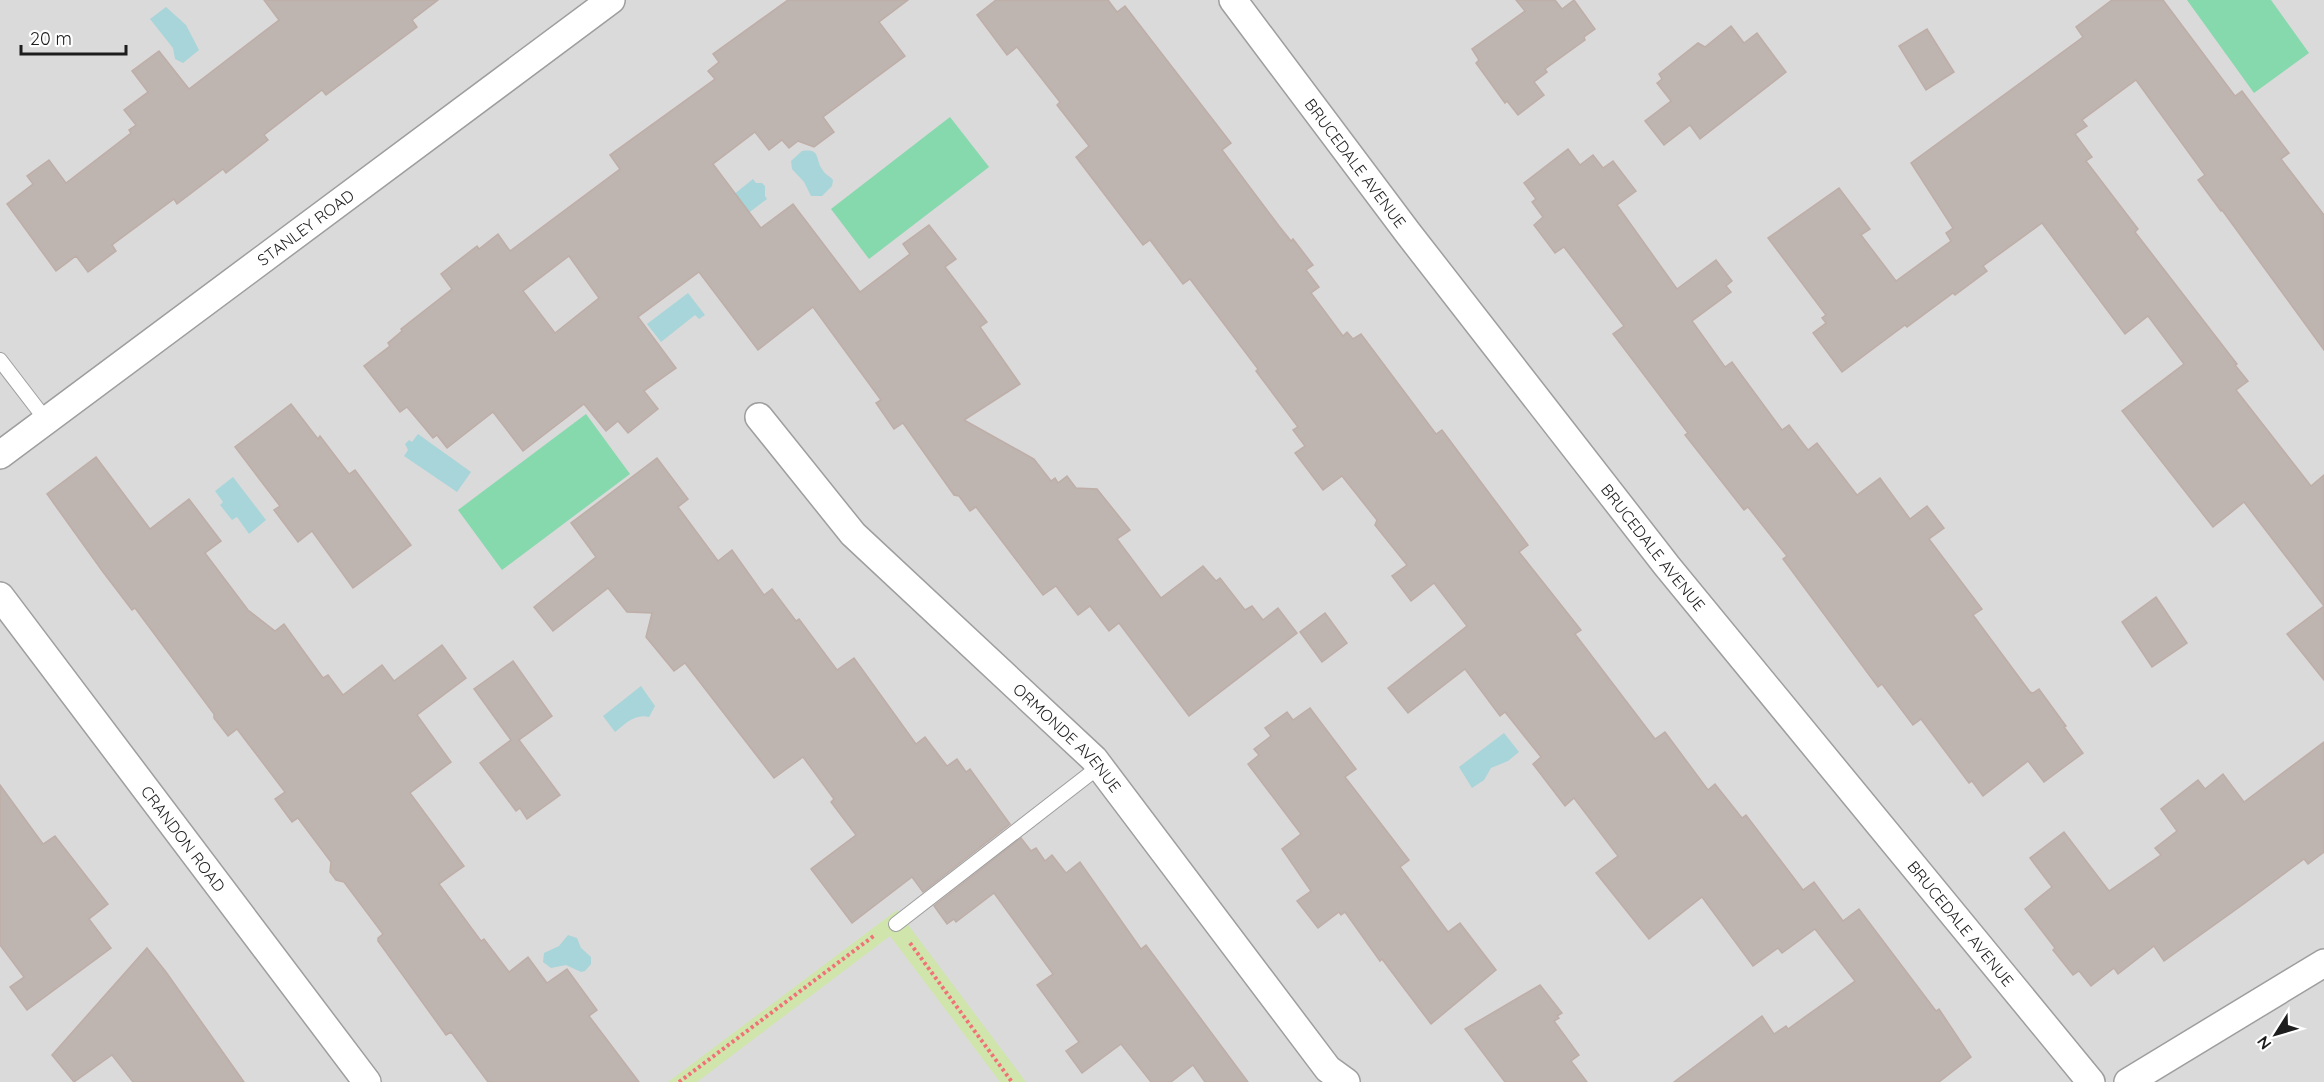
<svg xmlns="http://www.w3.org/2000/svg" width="2324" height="1082" viewBox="0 0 2324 1082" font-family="Quicksand,sans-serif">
<rect width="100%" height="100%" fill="#eee9e4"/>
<!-- residential -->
<rect fill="#dbdada" x="0" y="0" width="2324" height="1082"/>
<!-- grass -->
<polygon fill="#d0e5ac" points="897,910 1026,1082 1000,1082 890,936 697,1082 668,1082"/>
<!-- pitch -->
<g fill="#86d8ad">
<polygon points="2187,0 2271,0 2309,53 2254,93"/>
<polygon points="950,117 989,167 869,259 831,209"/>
<polygon points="586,414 630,474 502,570 458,510"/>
</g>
<!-- water -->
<g fill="#a7d5d9">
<polygon points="166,7 186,25 199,50 183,63 175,59 173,48 150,19"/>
<path d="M802,151C821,148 815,159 822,169C825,175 829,175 833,180L832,186L822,196H811L804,182L792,169L791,161Z"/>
<polygon points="753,179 756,183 762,183 765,186 765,196 767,199 731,226 718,207"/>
<polygon points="688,293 705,315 699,319 695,315 661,342 647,324"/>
<polygon points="418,434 471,472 457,492 404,456 408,450 405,444 409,440 412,442"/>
<polygon points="233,477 266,520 249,534 237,517 232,520 220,505 223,502 215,491"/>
<path d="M641,686L655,706L649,717C635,713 625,724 615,732L603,716Z"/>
<polygon points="1504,733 1519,752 1508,761 1491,768 1484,780 1472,788 1459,767"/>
<polygon points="568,935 577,938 581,948 591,957 591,964 585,971 581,972 566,965 551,968 543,962 544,953 559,946"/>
</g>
<!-- building -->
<g fill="#beb4b0" stroke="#beaea7" stroke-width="1.5" fill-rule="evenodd">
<polygon points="264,0 438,0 412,20 417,27 326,95 322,90 264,135 268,140 226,173 223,169 177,204 174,199 112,245 116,251 88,272 76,256 56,271 7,204 33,184 27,176 49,160 66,183 131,133 129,130 136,125 124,110 148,92 132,71 159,51 189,89 279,20"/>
<path d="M788,0H908L879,22L905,56L823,117L834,132L814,147L798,141L789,148L782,140L769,150L755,132L713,164L761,228L793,204L860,292L910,254L903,244L929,225L956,259L945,267L987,322L980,327L1020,384L964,420L1034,459L1051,481L1055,478L1058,483L1067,476L1076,488L1097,489L1130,530L1117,539L1161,598L1203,566L1216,581L1220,578L1245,610L1252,606L1263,620L1278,608L1297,633L1189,716L1119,623L1109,631L1090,606L1078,615L1056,586L1043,595L976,507L970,511L959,496L954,495L903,423L894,429L876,403L881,400L813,307L758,350L699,272L638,317L676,368L644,391L658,409L628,433L618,421L606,431L584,404L523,451L493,412L447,448L437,435L433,438L407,407L400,412L364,366L390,346L388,343L402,331L401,329L452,289L441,274L477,246L479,249L498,234L510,251L620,169L610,155L715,79L708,71L719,62L713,54ZM569,256L599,298L555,333L523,291Z"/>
<polygon points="996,0 1108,0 1117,12 1125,6 1231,143 1222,150 1279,226 1291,241 1293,239 1313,265 1306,270 1319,287 1311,293 1343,336 1347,332 1353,339 1361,334 1436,434 1442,430 1528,545 1519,552 1581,630 1575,634 1655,739 1665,732 1708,790 1715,784 1742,818 1746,815 1803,890 1814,882 1843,921 1859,909 1936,1011 1939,1009 1971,1057 1939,1082 1674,1082 1762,1016 1774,1034 1786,1026 1788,1029 1855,981 1815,929 1782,953 1778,948 1753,966 1702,897 1649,939 1596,873 1618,856 1574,798 1565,806 1533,764 1541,757 1505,712 1500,716 1465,669 1408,713 1388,688 1467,626 1434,583 1411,601 1392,576 1407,565 1375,525 1377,520 1342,476 1323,490 1295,453 1305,446 1293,430 1298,427 1256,371 1258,369 1190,279 1183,284 1150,240 1143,245 1076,157 1089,146 1057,105 1060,102 1017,47 1007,55 977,15"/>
<polygon points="1516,0 1555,0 1562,9 1574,0 1595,29 1584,37 1585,40 1545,69 1547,72 1534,82 1544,95 1518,115 1507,101 1505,103 1476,63 1479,60 1472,49 1525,11"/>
<polygon points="2112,0 2163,0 2235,96 2242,91 2289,153 2281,159 2324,215 2324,350 2222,210 2221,211 2198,180 2205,175 2136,80 2082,120 2087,126 2075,134 2092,157 2086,161 2138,229 2135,232 2237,364 2235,365 2248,381 2236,390 2311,486 2324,475 2324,680 2287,634 2324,606 2244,502 2213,527 2122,411 2184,364 2148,316 2125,334 2042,223 1983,266 1987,271 1955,295 1953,293 1907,327 1905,325 1842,372 1813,333 1826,323 1822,318 1826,315 1768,238 1839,188 1870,229 1861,235 1896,281 1951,241 1946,233 1953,228 1911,163 2083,37 2076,27"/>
<polygon points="1731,26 1744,43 1757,33 1786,72 1700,139 1690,125 1664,145 1645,121 1671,101 1657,83 1662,79 1659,74 1698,43 1705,47"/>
<polygon points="1927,29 1954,72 1926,90 1899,46"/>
<polygon points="1568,149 1580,165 1593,155 1603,168 1613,161 1636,191 1617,205 1677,289 1716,260 1732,281 1726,286 1731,292 1692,321 1725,367 1732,362 1782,430 1789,425 1808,450 1817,443 1857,495 1880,478 1910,519 1927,506 1944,528 1929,539 1982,609 1973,615 2030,692 2033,693 2039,689 2066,726 2064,727 2083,753 2044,782 2028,761 1983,796 1972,781 1969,783 1921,719 1913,725 1882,684 1878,687 1783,559 1787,556 1748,507 1744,510 1685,435 1688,433 1613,334 1624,326 1564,247 1555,253 1534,225 1543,217 1532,202 1536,199 1524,183"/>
<polygon points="291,404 318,439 320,436 349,474 355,470 411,545 353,588 312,531 298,542 274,510 280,506 235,447"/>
<polygon points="96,457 150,529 189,499 221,541 205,553 248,610 275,631 284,624 323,678 328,675 343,695 382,665 394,681 442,645 466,678 417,715 451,762 410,793 464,866 439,884 481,941 484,939 509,972 528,957 547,983 567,969 597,1010 589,1016 639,1082 488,1082 451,1032 446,1035 378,941 378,938 383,934 344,882 336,880 330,872 331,862 298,818 292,822 275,799 285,792 237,729 228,736 214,718 214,714 135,608 132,610 103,572 47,494"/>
<polygon points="657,458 688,499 678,507 718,561 732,550 764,595 772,589 796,621 799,619 837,670 854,658 916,744 925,737 947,766 957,759 966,772 970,769 1010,824 923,892 912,877 852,923 811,869 856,835 831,802 834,799 803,757 774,778 685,663 674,671 646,637 652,613 627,612 608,588 553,631 534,607 596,557 571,523"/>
<polygon points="2156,597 2187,643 2152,667 2122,622"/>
<polygon points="1325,613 1347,643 1322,662 1300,632"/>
<polygon points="513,661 552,716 519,740 560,795 527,819 520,808 516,811 480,763 511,740 474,689"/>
<polygon points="1310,708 1356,769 1345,777 1409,860 1400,867 1448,932 1460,923 1496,970 1431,1024 1382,959 1380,961 1345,912 1341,915 1339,912 1318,928 1297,901 1311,891 1282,849 1301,834 1248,764 1259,755 1254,749 1271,736 1265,728 1287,712 1293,720"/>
<polygon points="2324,742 2324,852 2308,864 2304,859 2245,903 2164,961 2154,946 2118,974 2114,968 2091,986 2079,971 2073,975 2053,950 2055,948 2025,909 2052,887 2030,858 2064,832 2109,891 2161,855 2155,848 2177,831 2161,809 2198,780 2205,789 2223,774 2244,802"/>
<polygon points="0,785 43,844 55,836 108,904 89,919 111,948 27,1010 10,987 24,977 0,945"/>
<polygon points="1021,838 1031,851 1036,848 1045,861 1052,855 1066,873 1080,862 1141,949 1146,945 1248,1082 1205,1082 1193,1065 1171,1082 1151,1082 1121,1044 1082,1073 1066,1051 1079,1042 1037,985 1053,974 994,893 956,922 954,919 947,924 934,906"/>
<polygon points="147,948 166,972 244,1082 133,1082 112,1055 74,1082 52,1055"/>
<polygon points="1540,985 1562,1013 1557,1016 1559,1018 1554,1021 1579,1055 1571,1061 1587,1082 1505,1082 1465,1029"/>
</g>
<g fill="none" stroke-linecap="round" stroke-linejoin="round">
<defs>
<g id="service">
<polyline points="0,360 46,420"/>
<polyline points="896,924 1100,766"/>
</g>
<g id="minor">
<path id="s1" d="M1233,0L1408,233L1667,566L2091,1082"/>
<path id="s2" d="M759,417L853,534L1094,759L1328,1069L1346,1082"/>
<path id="s3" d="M0,455L611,0"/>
<path id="s4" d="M0,596L367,1082"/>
<polyline points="2128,1082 2324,963"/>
</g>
</defs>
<!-- service casing -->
<use href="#service" stroke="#9e9e9e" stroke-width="16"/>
<!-- minor casing -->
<use href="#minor" stroke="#9e9e9e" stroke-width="30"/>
<!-- path -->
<g stroke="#f07277" stroke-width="4" stroke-dasharray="3 3" stroke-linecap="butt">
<polyline points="910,943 1012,1082"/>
<polyline points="679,1082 875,935"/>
</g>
<!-- service -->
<use href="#service" stroke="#fff" stroke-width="14"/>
<!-- minor -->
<use href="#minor" stroke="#fff" stroke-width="27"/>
</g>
<g text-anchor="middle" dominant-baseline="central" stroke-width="4.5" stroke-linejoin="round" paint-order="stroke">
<!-- street labels -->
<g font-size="16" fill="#1d1d1d" stroke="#fff">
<text stroke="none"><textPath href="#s1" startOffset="204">BRUCEDALE AVENUE</textPath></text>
<text stroke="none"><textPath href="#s3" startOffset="381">STANLEY ROAD</textPath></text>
<text stroke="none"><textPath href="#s1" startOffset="690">BRUCEDALE AVENUE</textPath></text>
<text stroke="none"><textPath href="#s2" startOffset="446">ORMONDE AVENUE</textPath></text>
<text stroke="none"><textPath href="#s4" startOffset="304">CRANDON ROAD</textPath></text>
<text stroke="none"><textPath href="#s1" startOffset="1176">BRUCEDALE AVENUE</textPath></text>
</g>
</g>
<!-- north arrow -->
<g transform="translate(2276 1034) rotate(233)" stroke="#ffffff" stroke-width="4.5" paint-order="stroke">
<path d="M0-4.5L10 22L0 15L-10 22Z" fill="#1d1d1d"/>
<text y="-9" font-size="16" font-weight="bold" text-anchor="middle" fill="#1d1d1d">N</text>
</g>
<!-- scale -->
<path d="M21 45v9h105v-9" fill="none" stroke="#1d1d1d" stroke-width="3"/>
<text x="30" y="45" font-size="18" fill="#1d1d1d" stroke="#ffffff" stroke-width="4.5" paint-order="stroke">20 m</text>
</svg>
